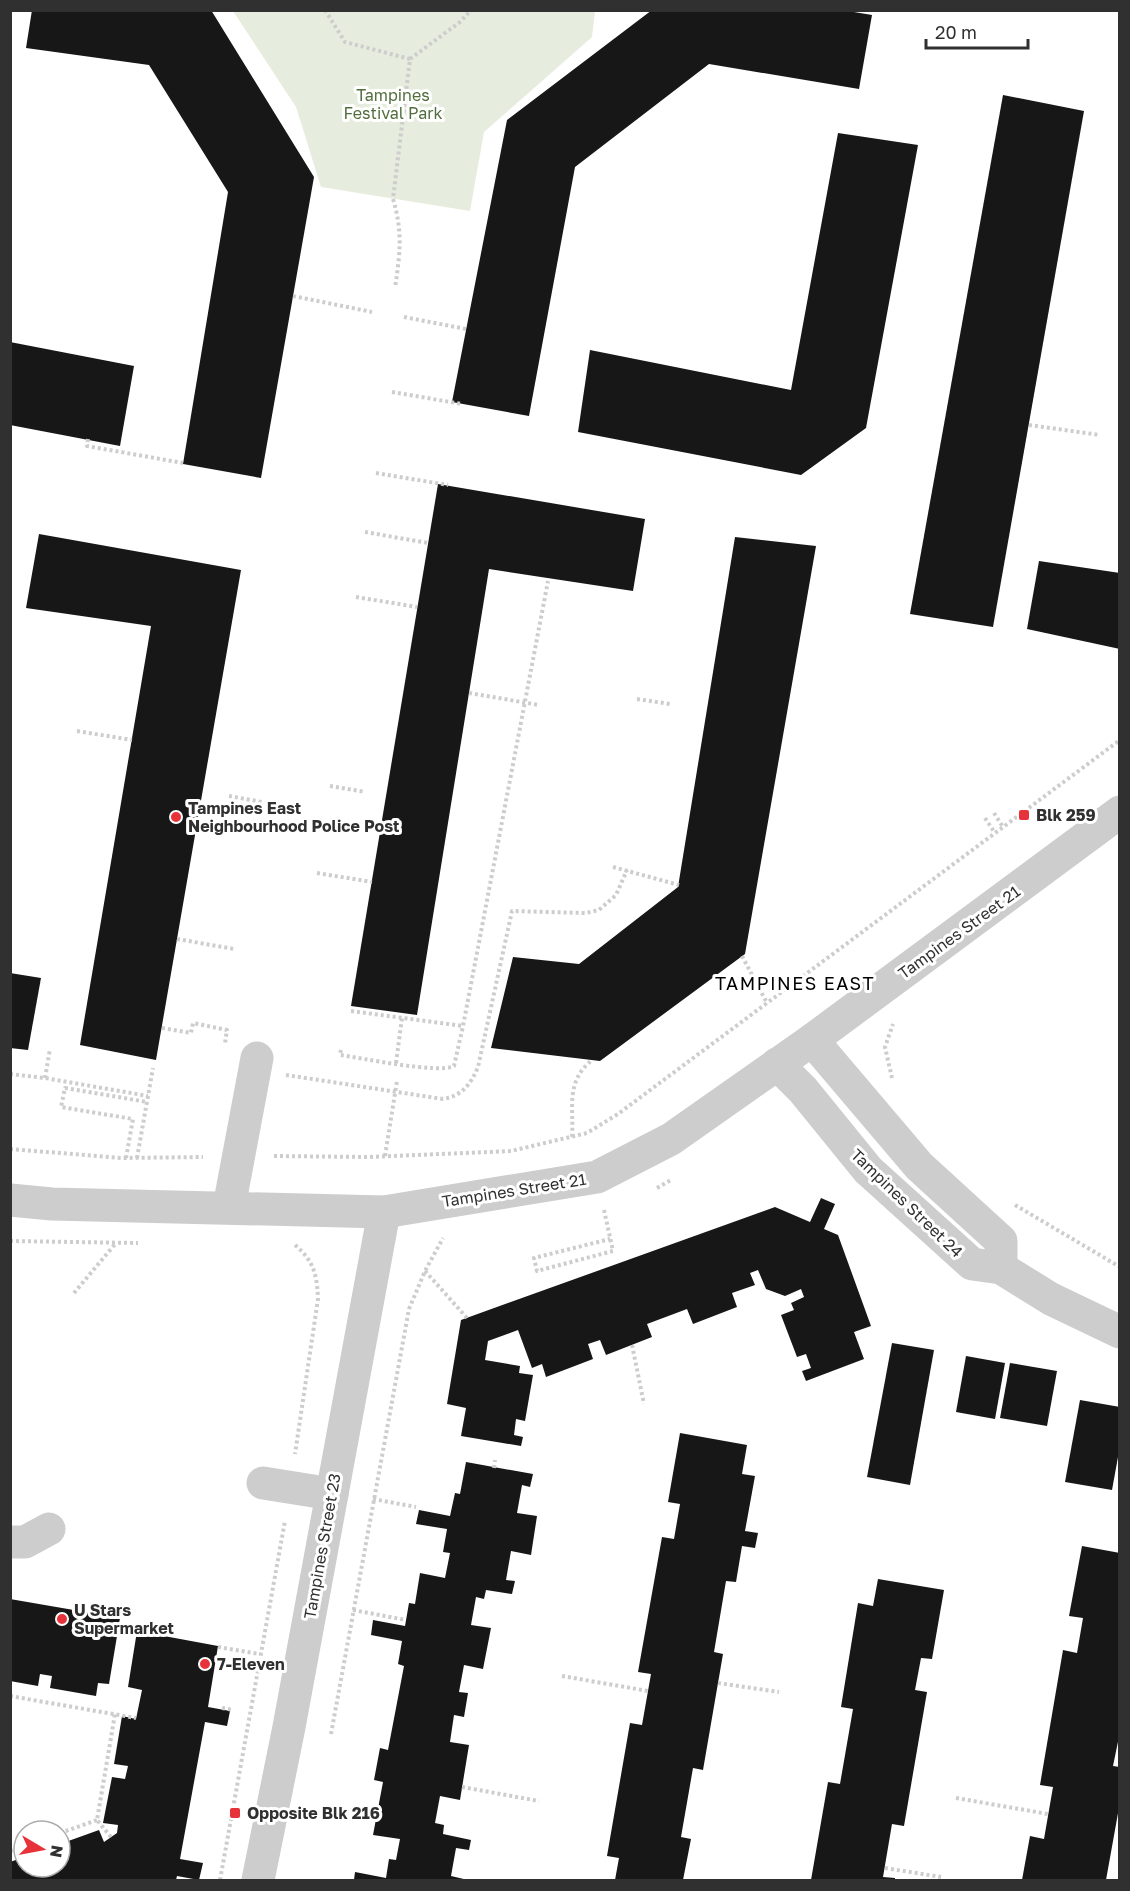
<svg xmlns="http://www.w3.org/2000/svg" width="1130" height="1891" viewBox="0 0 1130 1891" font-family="'Golos Text',sans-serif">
<rect width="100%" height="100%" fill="#fff"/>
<!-- green -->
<polygon fill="#e6edde" points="233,11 595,11 592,37 484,132 470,211 321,187 296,107"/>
<!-- building -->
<g fill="#171717">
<polygon points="32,10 211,10 314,177 261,478 183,464 228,192 149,65 26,48"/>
<polygon points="652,10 842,10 872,15 859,89 709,64 575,167 529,416 452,402 507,120"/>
<polygon points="1003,95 1084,111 993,627 910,614"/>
<polygon points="838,133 918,145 866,428 801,475 578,432 590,350 791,390"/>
<polygon points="10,342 134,366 120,446 10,425"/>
<polygon points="438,484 645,519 633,591 489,569 417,1015 351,1006"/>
<polygon points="39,534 241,570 156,1060 80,1045 151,626 26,608"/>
<polygon points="735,537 816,546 745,954 600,1061 491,1048 513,957 579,964 678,887"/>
<polygon points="1039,561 1120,573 1120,649 1027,629"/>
<polygon points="10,973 41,978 28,1050 10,1048"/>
<polygon points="821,1198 835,1204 824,1229 838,1235 871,1326 854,1332 864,1359 806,1381 802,1371 811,1368 806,1354 797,1357 781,1315 794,1310 791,1303 804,1297 801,1289 785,1296 766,1289 758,1270 750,1273 755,1285 732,1293 737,1307 693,1324 687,1309 647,1324 652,1337 606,1355 600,1340 588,1344 593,1359 546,1377 542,1364 532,1368 518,1330 488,1341 485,1360 520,1366 519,1373 533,1375 525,1421 516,1419 514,1435 523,1437 521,1446 461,1436 466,1408 447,1404 461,1320 775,1207 810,1222"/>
<polygon points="892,1343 934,1350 910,1485 867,1477"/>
<polygon points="966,1356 1005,1363 995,1419 956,1412"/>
<polygon points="1010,1363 1057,1371 1047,1426 1000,1418"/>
<polygon points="1080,1400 1120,1407 1120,1446 1112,1490 1065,1482"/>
<polygon points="680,1433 747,1445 742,1474 755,1476 745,1531 758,1533 755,1548 742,1546 736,1582 726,1581 714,1652 723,1654 703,1770 693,1768 681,1837 691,1839 683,1880 615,1880 619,1858 607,1856 630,1723 642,1725 651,1674 638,1672 662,1537 674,1539 680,1504 668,1502"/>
<polygon points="466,1462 533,1474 530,1487 522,1485 517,1513 537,1516 531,1555 511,1551 506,1580 515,1581 512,1594 486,1590 484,1599 476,1597 471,1625 491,1628 483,1669 464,1665 459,1692 468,1693 464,1717 454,1715 450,1742 469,1745 460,1800 440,1796 435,1823 444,1825 443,1834 471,1840 469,1850 456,1848 451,1876 468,1880 354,1880 355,1872 386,1878 389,1859 396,1860 400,1839 373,1835 383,1782 374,1780 380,1748 388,1750 404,1666 398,1664 402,1641 371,1635 373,1620 405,1626 409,1603 415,1604 420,1573 445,1578 450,1553 443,1552 447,1529 416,1524 419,1510 450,1516 455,1493 460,1494"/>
<polygon points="1082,1546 1120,1553 1120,1732 1113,1766 1120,1767 1120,1802 1106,1880 1022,1880 1030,1836 1044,1839 1053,1787 1040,1785 1063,1650 1077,1653 1083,1618 1069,1616"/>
<polygon points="878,1579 944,1590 932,1659 921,1658 915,1690 927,1692 904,1826 892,1824 883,1877 895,1878 895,1880 811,1880 828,1782 840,1784 853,1709 841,1707 858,1603 873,1606"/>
<polygon points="10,1599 120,1618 109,1684 98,1683 96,1696 50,1688 52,1676 40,1674 38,1686 10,1681"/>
<polygon points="137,1631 218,1646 208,1707 230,1711 227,1726 205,1722 180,1859 203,1863 199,1880 177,1876 176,1880 10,1880 10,1862 24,1857 24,1867 60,1867 60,1844 99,1830 104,1842 117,1833 118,1825 103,1823 112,1777 125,1779 128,1766 114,1764 122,1716 136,1719 142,1690 128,1687"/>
</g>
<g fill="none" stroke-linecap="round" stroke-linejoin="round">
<!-- path -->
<g stroke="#cdcdcd" stroke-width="4" stroke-dasharray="3 3" stroke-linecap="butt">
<path d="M325,10L345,42L410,59L393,199C403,232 400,254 395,288"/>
<polyline points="410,59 460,22 471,10"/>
<polyline points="293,296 372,312"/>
<polyline points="404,317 466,329"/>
<polyline points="392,392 462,404"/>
<polyline points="1029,425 1100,435"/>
<polyline points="88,439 87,446 183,463"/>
<polyline points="376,473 448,485"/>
<polyline points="365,532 428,543"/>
<polyline points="356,597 417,607"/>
<polyline points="469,693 539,705"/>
<polyline points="637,699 670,704"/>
<polyline points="77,731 132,740"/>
<polyline points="330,786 365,792"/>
<polyline points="229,796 262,802"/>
<polyline points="994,813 1003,827"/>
<polyline points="985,818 995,833"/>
<polyline points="613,867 679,885"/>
<polyline points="317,873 372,882"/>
<polyline points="177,939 234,949"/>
<polyline points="742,956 767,1003"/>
<polyline points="351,1011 463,1026"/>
<polyline points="162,1028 191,1033 193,1023 227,1030 225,1043"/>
<path d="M341,1050L340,1055C361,1058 439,1074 454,1066L463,1026L548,581"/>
<polyline points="396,1063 402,1018"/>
<polyline points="10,1074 45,1078 148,1096"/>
<path d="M286,1075L443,1099C462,1096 471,1084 478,1067L512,911L586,913L599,910L616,895L627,870"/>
<polyline points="45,1078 50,1049"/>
<polyline points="892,1078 885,1047 893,1024"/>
<path d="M572,1137C574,1107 565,1082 592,1060"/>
<polyline points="10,1149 122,1158 203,1157"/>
<polyline points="274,1156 370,1157 511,1151 587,1133 618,1114 1120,740"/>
<polyline points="385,1156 397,1081"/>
<polyline points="126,1158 133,1119 61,1107 65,1088 147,1102"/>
<polyline points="137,1158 153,1068"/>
<polyline points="657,1188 671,1180"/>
<polyline points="1015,1205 1120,1267"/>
<polyline points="604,1210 613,1251 537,1271 534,1258 610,1239"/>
<polyline points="10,1241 138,1243"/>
<path d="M295,1245C314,1261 317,1275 318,1299L295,1454"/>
<polyline points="425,1271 467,1318"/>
<polyline points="74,1293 116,1243"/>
<polyline points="632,1345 644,1404"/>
<polyline points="494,1468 495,1460"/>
<polyline points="373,1499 416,1507"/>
<polyline points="353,1610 406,1620"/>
<polyline points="218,1647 260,1654"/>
<polyline points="562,1676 648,1691"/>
<polyline points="718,1683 779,1692"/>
<polyline points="10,1696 136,1718"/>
<polyline points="222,1708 233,1710"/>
<polyline points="331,1734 409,1309 425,1271 443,1238"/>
<polyline points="462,1787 539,1801"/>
<polyline points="956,1798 1048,1814"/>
<polyline points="60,1833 97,1820"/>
<polyline points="111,1837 97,1820 115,1714"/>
<polyline points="10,1851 24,1847"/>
<polyline points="885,1868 941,1877"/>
<polyline points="220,1880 285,1521"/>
</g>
<!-- minor -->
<g stroke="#cdcdcd" stroke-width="33">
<polyline points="812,1040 919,1166 1001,1241 1001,1268"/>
<polyline points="777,1064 803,1090 868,1170 972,1264 1001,1268 1051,1299 1120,1332"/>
<polyline points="10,1200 52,1204 384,1212 597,1177 671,1139 812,1040 1120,812"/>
<polyline points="229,1207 257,1058"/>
<polyline points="263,1483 332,1494"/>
<polyline points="10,1542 25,1542 49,1529"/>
<polyline points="258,1880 289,1727 384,1212"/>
</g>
</g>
<!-- markers -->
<g fill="#e7323a" stroke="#fff" stroke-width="2">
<rect x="1018" y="809" width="12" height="12" rx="3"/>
<circle cx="176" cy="817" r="6"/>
<circle cx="62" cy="1619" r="6"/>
<circle cx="205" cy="1664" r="6"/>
<rect x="229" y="1807" width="12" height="12" rx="3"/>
</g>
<g text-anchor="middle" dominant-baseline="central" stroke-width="6" stroke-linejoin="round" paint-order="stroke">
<!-- park labels -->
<g font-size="16" fill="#526d3d" stroke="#fff">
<text x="393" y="95">Tampines<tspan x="393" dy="18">Festival Park</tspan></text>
</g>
<!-- poi labels -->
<g font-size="16" font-weight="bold" fill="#303030" stroke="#fff" text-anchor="start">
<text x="188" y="808">Tampines East<tspan x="188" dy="18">Neighbourhood Police Post</tspan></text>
<text x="1036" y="815">Blk 259</text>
<text x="74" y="1610">U Stars<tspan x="74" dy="18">Supermarket</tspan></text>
<text x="217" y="1664">7-Eleven</text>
<text x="247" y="1813">Opposite Blk 216</text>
</g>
<!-- street labels -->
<g font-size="16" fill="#303030" stroke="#fff">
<text transform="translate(959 932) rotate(-36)">Tampines Street 21</text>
<text transform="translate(514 1190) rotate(-9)">Tampines Street 21</text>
<text transform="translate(907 1203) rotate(44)">Tampines Street 24</text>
<text transform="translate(322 1546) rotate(-80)">Tampines Street 23</text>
</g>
<!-- neighbourhood labels -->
<g font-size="18" letter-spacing="1.5" fill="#000" stroke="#fff">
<text x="795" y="983">TAMPINES EAST</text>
</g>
</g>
<!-- border -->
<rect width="1130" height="1891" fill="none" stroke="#303030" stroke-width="24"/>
<!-- north arrow -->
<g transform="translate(42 1849) rotate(100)"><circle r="28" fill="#ffffff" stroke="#acacac" stroke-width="1.5"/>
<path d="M0-4.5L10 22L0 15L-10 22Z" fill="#e7323a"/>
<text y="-9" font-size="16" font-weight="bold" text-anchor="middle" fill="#303030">N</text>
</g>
<!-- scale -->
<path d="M926 39v9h102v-9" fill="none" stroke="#303030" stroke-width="3"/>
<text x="935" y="39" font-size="18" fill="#303030" stroke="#ffffff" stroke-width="4.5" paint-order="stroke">20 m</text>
</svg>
